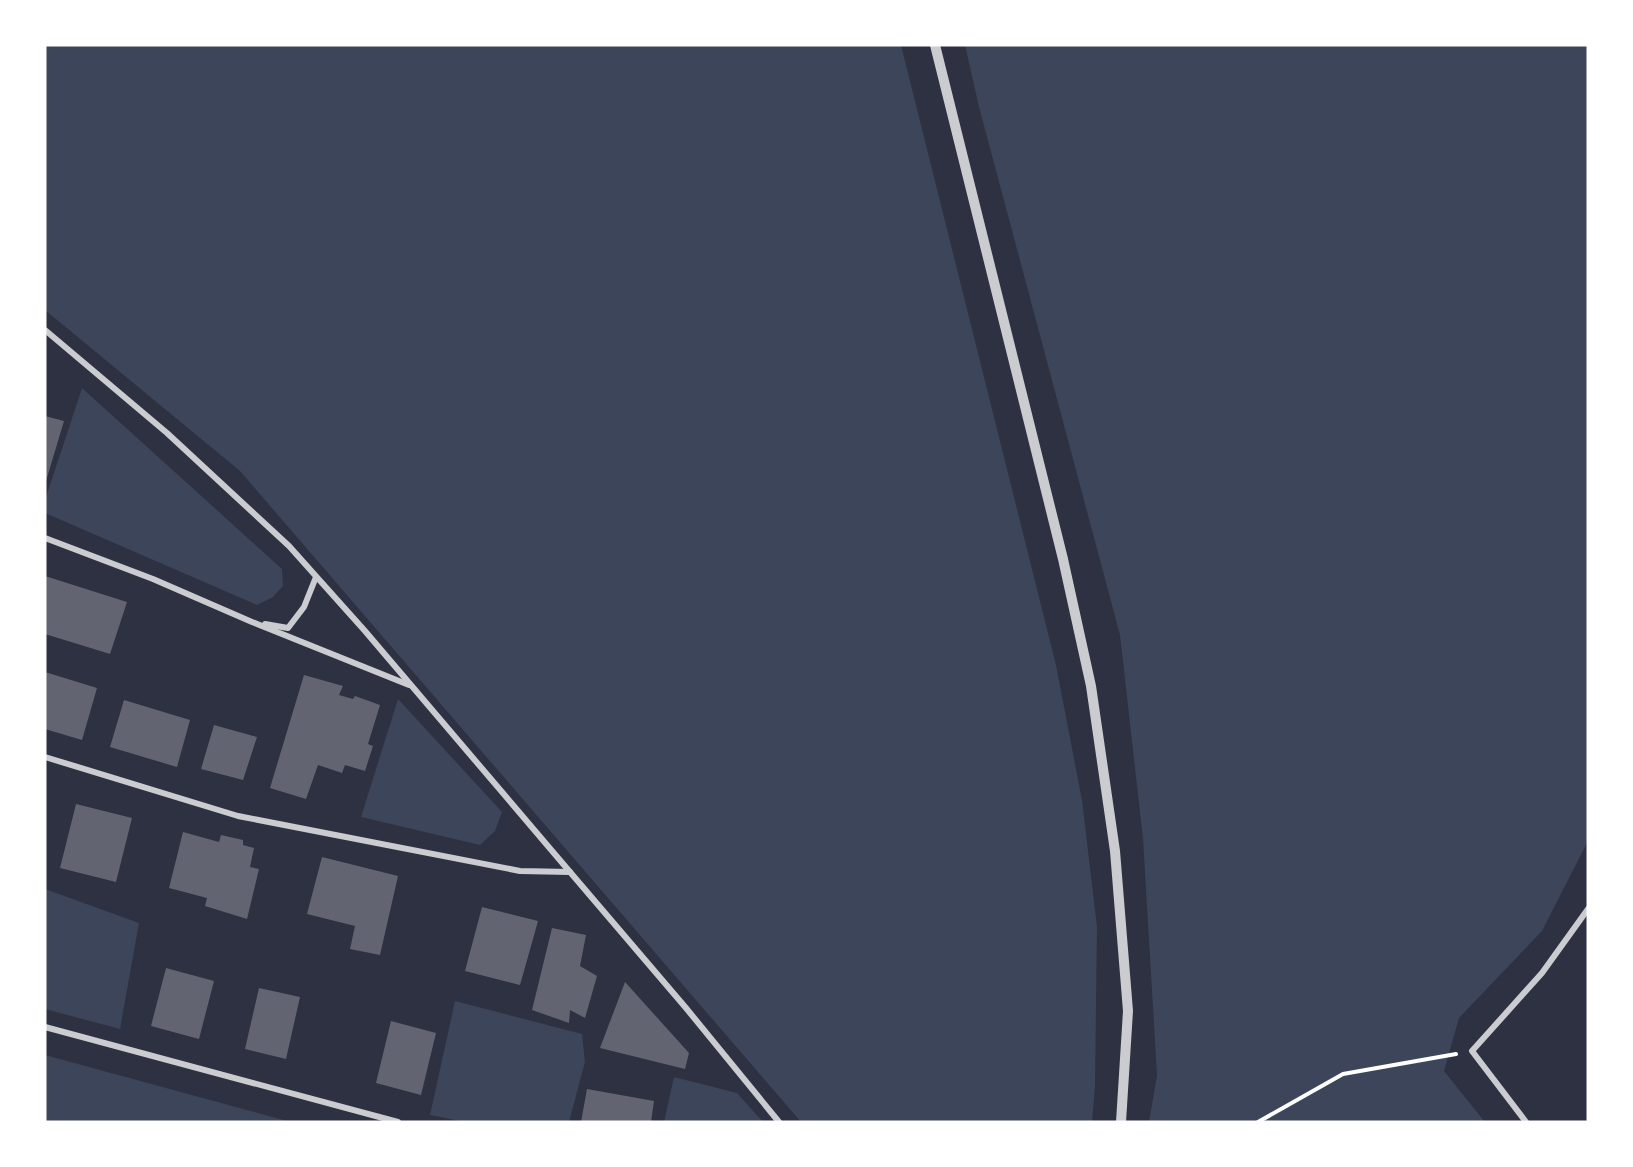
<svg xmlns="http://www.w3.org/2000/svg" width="1633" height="1167" viewBox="0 0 1633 1167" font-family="Poppins,sans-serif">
<rect width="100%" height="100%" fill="#2d3142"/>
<!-- green -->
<g fill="#3c4559">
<polygon points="45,45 901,45 1056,665 1082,800 1097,927 1095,1086 1092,1122 801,1122 240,471 45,310"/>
<polygon points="965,45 1588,45 1588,841 1542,931 1459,1018 1444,1071 1485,1122 1149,1122 1157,1075 1143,839 1120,635 979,107"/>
<polygon points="82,388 282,569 283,586 273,597 257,605 45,513 45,500"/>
<polygon points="398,699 502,812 495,831 480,845 361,817"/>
<polygon points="45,889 139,923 120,1029 45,1009"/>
<polygon points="455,1001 582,1034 585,1062 569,1122 465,1122 430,1115"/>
<polygon points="45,1055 291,1122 45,1122"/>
<polygon points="674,1077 737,1093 763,1122 664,1122"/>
</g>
<!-- building -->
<g fill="#626471">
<polygon points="45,416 64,421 46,481 45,481"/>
<polygon points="45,576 127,602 110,654 45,634"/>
<polygon points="45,672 97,688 82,740 45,729"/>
<polygon points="304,675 343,686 339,695 353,699 355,696 380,705 368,744 373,746 365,771 345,765 342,773 318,765 306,799 270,788"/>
<polygon points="124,700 190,720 177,767 110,747"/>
<polygon points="214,725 257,737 243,780 201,769"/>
<polygon points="76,804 132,818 116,882 60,868"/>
<polygon points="183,832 219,842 221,835 243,840 243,845 254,848 250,867 259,869 247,919 205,906 207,898 169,888"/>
<polygon points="322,857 398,876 380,955 350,949 355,926 307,914"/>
<polygon points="482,907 538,921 520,985 465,971"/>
<polygon points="552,928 586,935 580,966 597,976 585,1018 570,1010 569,1023 532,1010"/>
<polygon points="166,968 214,981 199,1039 151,1026"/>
<polygon points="625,982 689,1053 685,1069 600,1048"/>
<polygon points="259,988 300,997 286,1059 245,1049"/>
<polygon points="391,1021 436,1033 421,1095 376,1083"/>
<polygon points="587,1089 654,1101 651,1122 581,1122"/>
</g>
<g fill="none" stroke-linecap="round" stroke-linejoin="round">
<!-- path -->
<polyline stroke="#fff" stroke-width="4" points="1258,1122 1343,1074 1456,1054"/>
<!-- minor -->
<g stroke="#caccd0" stroke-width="6">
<polyline points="45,330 167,433 289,546 365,631 570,872 686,1008 779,1122"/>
<polyline points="45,538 153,579 252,622 409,685"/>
<polyline points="265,624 288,628 304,607 316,577"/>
<polyline points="45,757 238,816 520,871 570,872"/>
<polyline points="45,1027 398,1122"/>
<polyline points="1526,1122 1472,1051 1542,973 1588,909"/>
</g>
<!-- tertiary -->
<polyline stroke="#caccd0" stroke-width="10" points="935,45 1063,559 1091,686 1115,851 1128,1011 1121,1122"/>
</g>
<!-- border -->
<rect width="1633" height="1167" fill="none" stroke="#ffffff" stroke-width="93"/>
</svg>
